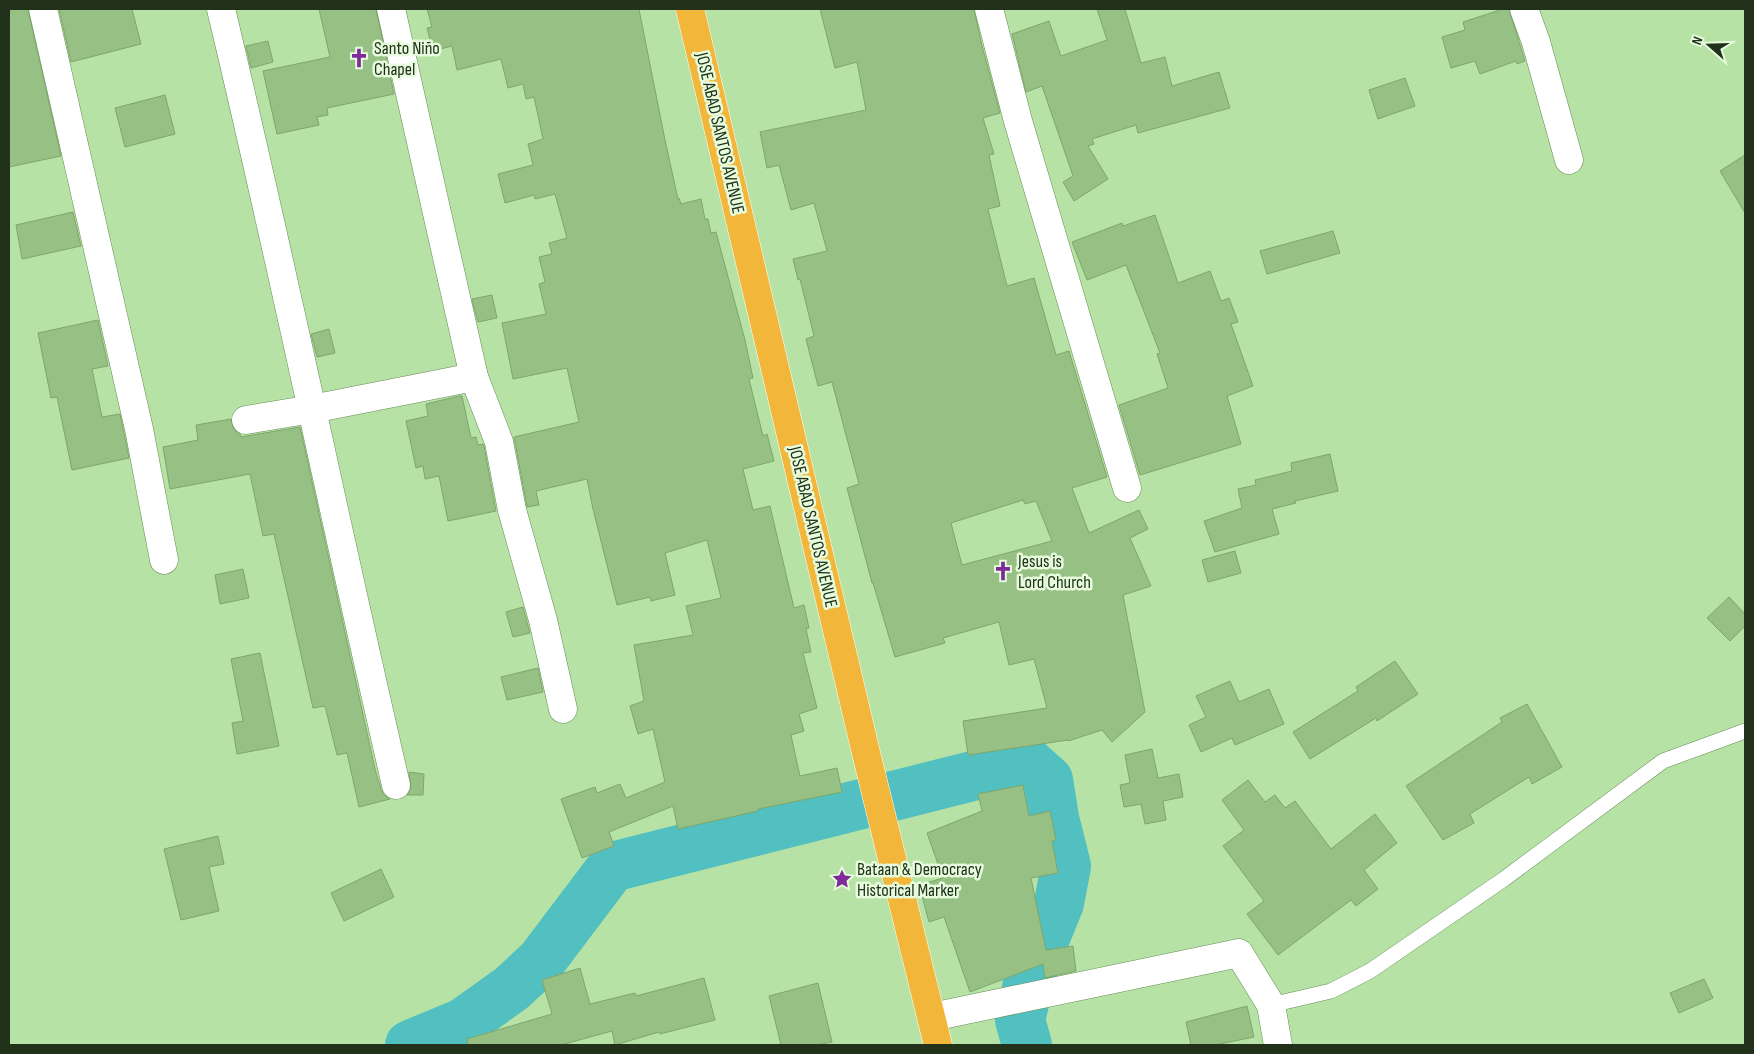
<svg xmlns="http://www.w3.org/2000/svg" width="1754" height="1054" viewBox="0 0 1754 1054" font-family="'Sofia Sans Condensed',sans-serif">
<rect width="100%" height="100%" fill="#b7e2a5"/>
<g fill="none" stroke-linecap="round" stroke-linejoin="round">
<!-- river -->
<g stroke="#52bfc0" stroke-width="50">
<polyline points="1024,1003 1020,1020 1027,1045"/>
<polyline points="410,1045 463,1023 512,988 541,961 612,867 1028,762 1048,780 1054,818 1066,866 1059,903 1029,977 1026,993"/>
</g>
</g>
<!-- building -->
<g fill="#97c085" stroke="#7ea66c" fill-rule="evenodd">
<polygon points="9,9 28,9 61,156 9,167"/>
<polygon points="59,9 132,9 141,44 71,62"/>
<polygon points="319,9 376,9 394,94 327,108 328,115 317,117 319,125 277,134 263,71 330,57"/>
<polygon points="427,9 639,9 665,140 678,199 679,198 681,204 701,199 705,219 708,219 711,233 716,232 745,340 753,378 749,379 763,436 767,434 774,461 743,469 753,510 770,506 794,608 804,605 809,628 806,629 811,652 803,653 817,708 799,714 804,731 791,735 800,776 837,768 842,792 758,809 758,811 678,829 673,806 609,832 614,846 582,858 561,799 595,787 597,793 620,784 626,798 665,782 653,729 638,734 630,706 644,701 634,645 693,635 686,606 721,598 707,540 665,553 675,595 651,601 650,597 617,605 593,509 587,479 536,491 539,505 527,507 514,437 579,422 567,368 513,379 502,323 546,314 539,284 545,282 539,257 552,254 549,243 567,238 555,194 535,199 534,195 505,203 498,174 533,165 528,144 543,139 534,97 526,99 523,84 508,88 501,59 457,70 452,46 433,51 427,28 432,27"/>
<path d="M820,9H974L981,42L1000,113L983,118L994,154L989,155L1000,206L988,209L1007,286L1034,278L1056,355L1069,351L1107,477L1072,488L1089,533L1139,510L1148,529L1130,538L1151,586L1123,595L1145,712L1112,742L1102,730L1068,741V740L968,755L963,721L1047,708L1034,659L1009,665L999,622L943,638L945,643L895,657L873,583H872L847,488L859,484L832,382L818,386L806,339L814,336L800,279L798,280L793,259L827,251L814,203L791,210L779,165L767,168L760,132L866,110L857,62L835,68ZM1023,500L1025,504L1036,501L1052,541L962,565L951,523Z"/>
<polygon points="1097,9 1125,9 1141,63 1165,57 1172,86 1219,72 1230,108 1138,133 1136,125 1092,139 1094,144 1088,146 1108,179 1074,201 1063,182 1073,176 1042,86 1026,92 1012,34 1049,21 1061,56 1107,40"/>
<polygon points="1503,9 1509,9 1525,61 1517,64 1516,61 1480,74 1475,61 1451,68 1442,37 1465,30 1463,22"/>
<polygon points="268,41 273,62 251,68 246,46"/>
<polygon points="1405,78 1415,106 1378,119 1369,90"/>
<polygon points="165,95 175,134 125,147 115,108"/>
<polygon points="1745,155 1745,213 1720,171"/>
<polygon points="73,212 81,246 22,259 16,225"/>
<polygon points="1155,215 1178,283 1210,271 1221,301 1229,298 1238,322 1231,324 1253,386 1227,396 1241,444 1140,475 1119,405 1168,388 1157,354 1160,353 1126,265 1087,280 1072,242 1122,223 1123,226"/>
<polygon points="1333,231 1340,253 1267,274 1260,251"/>
<polygon points="492,295 497,318 478,322 472,299"/>
<polygon points="98,320 108,366 92,369 102,417 120,414 129,458 72,470 57,397 51,398 38,333"/>
<polygon points="329,329 335,353 317,357 311,334"/>
<polygon points="459,396 462,396 471,438 476,437 478,445 483,444 484,446 496,511 448,521 439,476 425,479 423,466 416,468 406,421 428,416 426,404"/>
<polygon points="231,419 234,430 240,434 241,437 300,427 375,769 381,789 384,795 390,799 359,807 347,753 337,755 325,706 313,708 274,534 263,536 250,474 170,489 163,447 198,440 196,425"/>
<polygon points="1330,454 1338,491 1295,501 1296,503 1272,509 1279,534 1215,552 1204,521 1242,508 1238,489 1256,485 1255,480 1292,471 1291,463"/>
<polygon points="1235,551 1241,573 1208,582 1202,560"/>
<polygon points="243,569 249,598 220,604 215,575"/>
<polygon points="1729,597 1745,614 1745,626 1730,641 1707,618"/>
<polygon points="523,607 530,633 513,637 506,612"/>
<polygon points="260,653 279,746 237,754 232,723 243,721 231,659"/>
<polygon points="1395,661 1418,694 1377,721 1376,718 1310,759 1293,732 1358,691 1356,687"/>
<polygon points="538,668 543,692 507,700 501,677"/>
<polygon points="1230,681 1239,702 1269,689 1284,724 1235,745 1232,738 1201,752 1189,725 1206,717 1196,696"/>
<polygon points="1527,704 1562,767 1532,784 1529,777 1470,814 1474,823 1443,840 1406,786 1502,722 1500,718"/>
<polygon points="1152,749 1158,778 1179,774 1183,797 1163,801 1166,820 1145,824 1141,804 1124,807 1120,785 1130,783 1125,755"/>
<polygon points="409,772 424,774 423,795 407,795 411,789"/>
<polygon points="1248,780 1265,802 1275,795 1285,808 1295,801 1331,849 1375,814 1397,843 1364,870 1378,889 1356,906 1351,900 1278,955 1247,914 1264,901 1223,846 1244,830 1222,800"/>
<polygon points="1023,785 1029,816 1050,811 1056,840 1052,841 1058,873 1031,878 1046,950 1073,946 1076,971 1045,978 1043,964 970,992 944,917 929,922 919,885 943,878 927,833 982,811 978,794"/>
<polygon points="218,836 224,864 209,867 219,911 181,920 164,849"/>
<polygon points="381,869 394,897 344,921 331,893"/>
<polygon points="580,968 590,1004 635,993 636,996 704,978 715,1020 660,1034 659,1032 615,1045 612,1031 561,1045 468,1045 467,1039 552,1014 542,980"/>
<polygon points="1704,979 1713,998 1679,1013 1670,993"/>
<polygon points="818,983 832,1042 817,1045 781,1045 769,996"/>
<polygon points="1247,1006 1254,1037 1215,1045 1191,1045 1186,1022"/>
</g>
<g fill="none" stroke-linecap="round" stroke-linejoin="round">
<defs>
<polyline id="service" points="1271,1005 1331,991 1370,971 1504,879 1663,761 1745,731"/>
<g id="minor">
<polyline points="43,9 139,429 164,560"/>
<path d="M221,9C283,267 336,527 396,785"/>
<polyline points="391,9 474,377 499,442 512,510 543,620 563,709"/>
<polyline points="989,9 1018,121 1127,488"/>
<polyline points="1524,9 1536,42 1569,160"/>
<polyline points="246,420 312,409 474,377"/>
<polyline points="932,1017 1239,953 1271,1005 1278,1045"/>
</g>
<polyline id="trunk" points="690,9 867,757 938,1045"/>
</defs>
<!-- service casing -->
<use href="#service" stroke="#668d55" stroke-width="16"/>
<!-- minor casing -->
<use href="#minor" stroke="#668d55" stroke-width="29"/>
<!-- trunk casing -->
<use href="#trunk" stroke="#fff" stroke-width="29"/>
<!-- service -->
<use href="#service" stroke="#fff" stroke-width="15"/>
<!-- minor -->
<use href="#minor" stroke="#fff" stroke-width="28"/>
<!-- trunk -->
<use href="#trunk" stroke="#f2b73a" stroke-width="28"/>
</g>
<!-- icons -->
<defs>
<symbol id="church-bare" viewBox="-9 -9 18 18"><path d="M-1.2-6h2.4v3.5h3.3v2.4h-3.3V6h-2.4V-.1h-3.3v-2.4h3.3Z" fill="#7f2c9a" stroke="#e6fcdd" stroke-width="2.5" paint-order="stroke"/></symbol>
<symbol id="sight-bare" viewBox="-9 -9 18 18"><path d="M0-6L1.8-2.2L6-1.7L2.9 1.2L3.7 5.4L0 3.3L-3.7 5.4L-2.9 1.2L-6-1.7L-1.8-2.2Z" fill="#7f2c9a" stroke="#e6fcdd" stroke-width="2.5" paint-order="stroke"/></symbol>
</defs>
<g fill-rule="evenodd">
<use href="#church-bare" x="345" y="44" width="28" height="28"/>
<use href="#church-bare" x="989" y="557" width="28" height="28"/>
<use href="#sight-bare" x="828" y="865" width="28" height="28"/>
</g>
<g text-anchor="middle" dominant-baseline="central" stroke-width="5" stroke-linejoin="round" paint-order="stroke">
<!-- poi labels -->
<g font-size="18" fill="#21311a" stroke="#e6fcdd" text-anchor="start">
<text x="374" y="48">Santo Niño<tspan x="374" dy="21">Chapel</tspan></text>
<text x="1018" y="561">Jesus is<tspan x="1018" dy="21">Lord Church</tspan></text>
<text x="857" y="869">Bataan &amp; Democracy<tspan x="857" dy="21">Historical Marker</tspan></text>
</g>
<!-- street labels -->
<g font-size="18" fill="#21311a" stroke="#e6fcdd">
<text transform="translate(720 133) rotate(77)">JOSE ABAD SANTOS AVENUE</text>
<text transform="translate(813 527) rotate(77)">JOSE ABAD SANTOS AVENUE</text>
</g>
</g>
<!-- border -->
<rect width="1754" height="1054" fill="none" stroke="#21311a" stroke-width="20"/>
<!-- north arrow -->
<g transform="translate(1709 45) rotate(290)" stroke="#e6fcdd" stroke-width="4" paint-order="stroke">
<path d="M0-4L9 19L0 12L-9 19Z" fill="#21311a"/>
<text y="-8" font-size="14" font-weight="bold" text-anchor="middle" fill="#21311a">N</text>
</g>
</svg>
